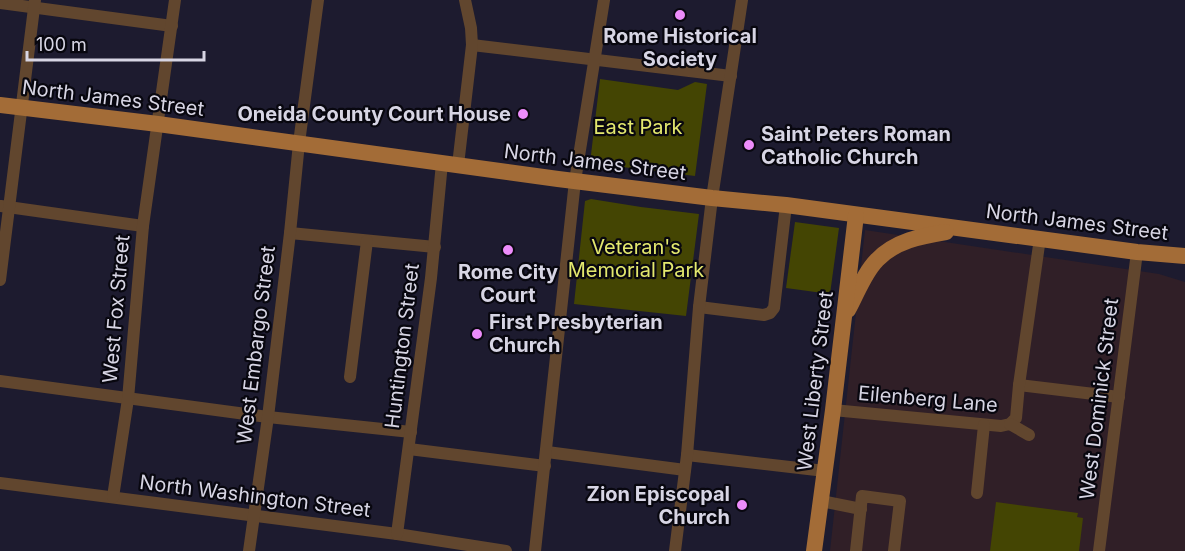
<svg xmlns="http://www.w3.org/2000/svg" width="1185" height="551" viewBox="0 0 1185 551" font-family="Inter,sans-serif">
<rect width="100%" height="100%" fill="#1d1b2f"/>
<!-- commercial -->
<polygon fill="#301f27" points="865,230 1159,274 1185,282 1185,551 830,551"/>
<!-- green -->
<g fill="#444503">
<polygon points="600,79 678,90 695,82 707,84 695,176 590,163"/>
<polygon points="591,199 641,207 699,214 686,316 574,304 585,201"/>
<polygon points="795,222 839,228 830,294 786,288"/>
<polygon points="996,502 1078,513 1077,517 1083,518 1079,551 990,551"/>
</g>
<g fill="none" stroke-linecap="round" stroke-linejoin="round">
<!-- minor -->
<g stroke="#61462e" stroke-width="12">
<polyline points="0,3 172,26"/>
<polyline points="472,45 731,76"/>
<polyline points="458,165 472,45 471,28 465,0"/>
<polyline points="1,206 143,226"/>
<polyline points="290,233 435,247"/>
<polyline points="0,280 35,0"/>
<polyline points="699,307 764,315 770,313 774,308 786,205"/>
<polyline points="350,377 367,241"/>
<polyline points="0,381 268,417 411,432"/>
<polyline points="1019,385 1119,397"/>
<polyline points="833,410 1001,426 1010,424 1016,418 1019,385 1040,238"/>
<polyline points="1010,424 1029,435"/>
<polyline points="409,449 545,466"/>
<polyline points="547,452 685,470"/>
<polyline points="687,455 825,471"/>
<polyline points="0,483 397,534 506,551"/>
<polyline points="977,493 984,425"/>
<polyline points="113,497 128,399 143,226 175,0"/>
<polyline points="821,501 861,509"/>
<polyline points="397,534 431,278 442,163"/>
<polyline points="249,551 268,417 290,233 299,143 318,0"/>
<polyline points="535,551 575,181 604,0"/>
<polyline points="675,551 687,455 699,307 712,198 742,0"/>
<polyline points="856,551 862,496 900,501 894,551"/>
<polyline points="1099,551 1137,252"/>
</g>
<!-- major -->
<g stroke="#a36c37" stroke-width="16">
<polyline points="0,105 158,124 558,179 712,198 786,205 1137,252 1185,256"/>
<path d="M848,310C857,294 864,273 877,260C895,241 921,236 946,232"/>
<polyline points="814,551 833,410 856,215"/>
</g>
</g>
<!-- markers -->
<g fill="#ec8cfa" stroke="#08070f" stroke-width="2">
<circle cx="680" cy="15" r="6"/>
<circle cx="523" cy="114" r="6"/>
<circle cx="749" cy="145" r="6"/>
<circle cx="508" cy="250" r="6"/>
<circle cx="477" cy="334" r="6"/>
<circle cx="742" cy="505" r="6"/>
</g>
<g text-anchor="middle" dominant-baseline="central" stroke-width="4.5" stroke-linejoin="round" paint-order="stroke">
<!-- poi labels -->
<g font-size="20" font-weight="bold" fill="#d7d5e4" stroke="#08070f">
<text x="680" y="36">Rome Historical<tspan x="680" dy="23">Society</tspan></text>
<text x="511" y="114" text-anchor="end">Oneida County Court House</text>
<text x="761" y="134" text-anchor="start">Saint Peters Roman<tspan x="761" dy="23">Catholic Church</tspan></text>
<text x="508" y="272">Rome City<tspan x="508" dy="23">Court</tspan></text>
<text x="489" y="322" text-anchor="start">First Presbyterian<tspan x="489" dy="23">Church</tspan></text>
<text x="730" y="494" text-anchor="end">Zion Episcopal<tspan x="730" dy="23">Church</tspan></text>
</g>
<!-- street labels -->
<g font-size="20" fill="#d7d5e4" stroke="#08070f">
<text transform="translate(113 98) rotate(7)">North James Street</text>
<text transform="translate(595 162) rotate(7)">North James Street</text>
<text transform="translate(1077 222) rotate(7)">North James Street</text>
<text transform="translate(116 309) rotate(-85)">West Fox Street</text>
<text transform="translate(256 345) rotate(-83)">West Embargo Street</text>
<text transform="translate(402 346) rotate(-83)">Huntington Street</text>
<text transform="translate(815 381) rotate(-83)">West Liberty Street</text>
<text transform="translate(928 399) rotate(5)">Eilenberg Lane</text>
<text transform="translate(1099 399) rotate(-83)">West Dominick Street</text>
<text transform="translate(255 496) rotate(7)">North Washington Street</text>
</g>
<!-- park labels -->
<g font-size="20" fill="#e3e86e" stroke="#08070f">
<text x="638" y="127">East Park</text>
<text x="636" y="247">Veteran's<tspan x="636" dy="23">Memorial Park</tspan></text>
</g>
</g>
<!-- scale -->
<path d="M27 51v9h177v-9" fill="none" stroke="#d7d5e4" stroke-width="3"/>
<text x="36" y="51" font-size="18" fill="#d7d5e4" stroke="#08070f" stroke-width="4.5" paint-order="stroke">100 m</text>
</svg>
